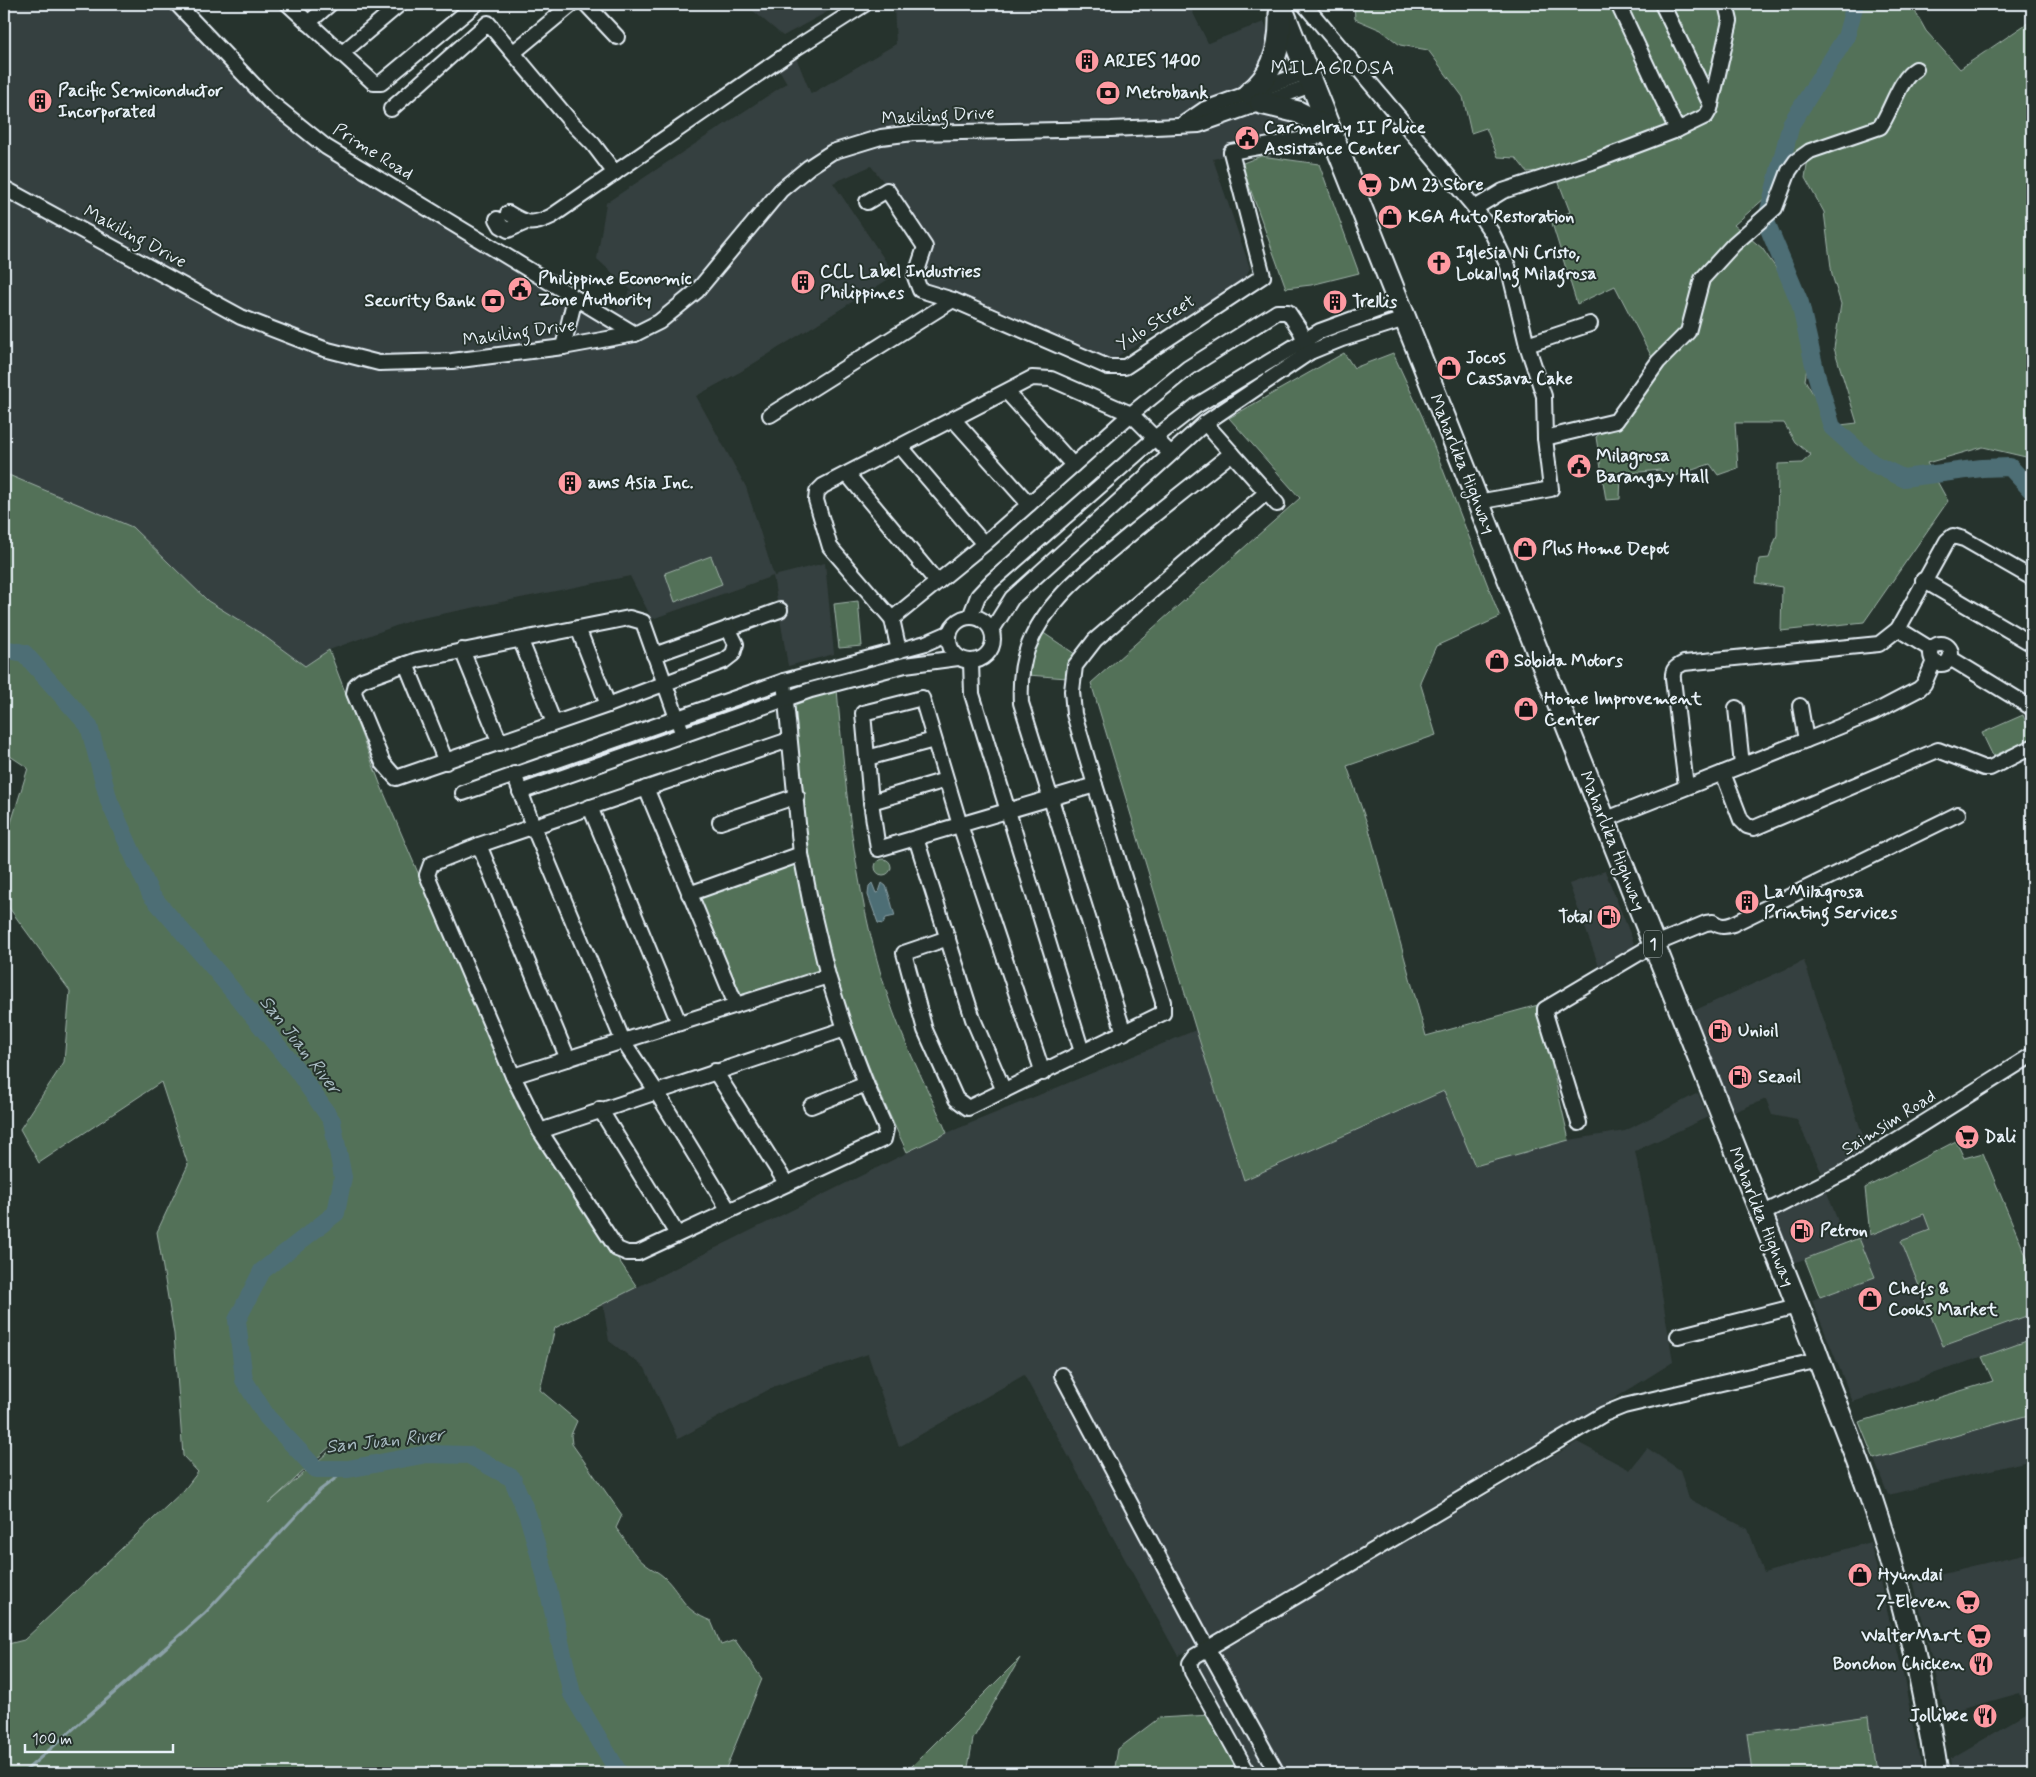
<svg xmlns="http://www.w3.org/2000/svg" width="2036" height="1777" viewBox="0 0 2036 1777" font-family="Mynerve,sans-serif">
<rect width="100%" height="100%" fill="#26332d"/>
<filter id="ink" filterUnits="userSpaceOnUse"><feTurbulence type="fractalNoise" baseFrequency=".02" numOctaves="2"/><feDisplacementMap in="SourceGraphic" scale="10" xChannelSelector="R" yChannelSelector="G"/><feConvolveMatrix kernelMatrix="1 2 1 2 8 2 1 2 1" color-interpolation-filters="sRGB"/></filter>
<g filter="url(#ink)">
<!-- built -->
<g fill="#364040">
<polygon points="4,4 178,4 238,63 299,118 351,156 405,191 615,312 631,290 597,259 606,203 787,83 777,66 795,55 811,94 896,44 894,4 1170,4 1170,7 1190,7 1208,43 1264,22 1294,88 1315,150 1262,146 1213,159 1250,268 1244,280 1113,359 1083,355 921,281 933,244 871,166 833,183 895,275 740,372 696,396 746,487 774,576 825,563 834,654 788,666 773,576 652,619 630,576 412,620 329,650 305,667 260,633 208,601 4,563"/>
<polygon points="745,4 824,4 829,11 783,36"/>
<polygon points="1605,871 1637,951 1599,966 1569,884"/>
<polygon points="1804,961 1868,1151 1822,1173 1797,1120 1772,1115 1766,1099 1731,1113 1691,1012"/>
<polygon points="1196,1030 1244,1180 1445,1091 1569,1140 1625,1131 1698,1093 1708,1117 1635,1151 1654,1246 1673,1362 1493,1474 1178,1656 1024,1375 899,1447 868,1354 775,1386 678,1439 645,1368 609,1341 603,1304 947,1133"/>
<polygon points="1825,1187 1846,1243 1791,1264 1772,1215"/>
<polygon points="1924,1214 1930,1230 1901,1241 1944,1346 2032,1314 2032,1339 1853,1402 1812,1300 1875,1277 1859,1238"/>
<polygon points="2032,1414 2032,1460 1888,1495 1874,1459"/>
<polygon points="1577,1442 1630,1470 1647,1448 1680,1470 1689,1499 1748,1529 1764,1573 1870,1542 1902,1669 1922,1773 1255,1773 1195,1665"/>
<polygon points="2032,1552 2032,1773 1952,1773 1950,1759 2027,1714 2020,1693 1945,1714 1913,1580"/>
</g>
<!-- green -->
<g fill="#537158" stroke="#9eb1a8" fill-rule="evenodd">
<path d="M1354,4H1911L1926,31L1960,69L2032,20V456L2030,458L1983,447L1927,463L1948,501L1864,622L1781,631L1782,587L1756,583L1759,559L1769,558L1777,535L1778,464L1802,463L1811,455L1795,442L1784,423H1735L1738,468L1718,475L1710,464L1672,477L1660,470L1621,474L1620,499L1606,500L1596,437L1644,396L1659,371L1615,286L1577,304L1551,220L1570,212L1554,170L1527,172L1516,158L1498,157L1486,128L1471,133L1463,97L1428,50L1400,45L1381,30L1355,19ZM1809,152L1805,178L1824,212L1832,275L1841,304L1834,348L1857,423L1832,426L1805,380L1810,349L1800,303L1762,248L1734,225L1773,191Z"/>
<polygon points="1261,156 1319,164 1359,273 1311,285 1286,288 1242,166 1243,163"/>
<polygon points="1344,353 1354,368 1393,353 1423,418 1500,617 1436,646 1420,682 1436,735 1347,766 1369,829 1426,1036 1538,1005 1569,1140 1475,1166 1444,1091 1244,1180 1196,1030 1091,683 1300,498 1229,418"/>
<path d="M4,473L132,527L208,601L260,633L305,666L329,650L381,786L518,1107L543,1148L637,1287L555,1328L540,1390L577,1421L571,1435L572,1444L622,1515L616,1528C625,1539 633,1555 645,1564C651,1569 659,1572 664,1577C684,1597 681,1609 711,1621L721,1645L735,1640L762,1679L724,1773H4V1645L24,1640L184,1490L198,1472L183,1456L174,1334L157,1232L188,1165L161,1082L39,1163L20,1129L64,1062L70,991L4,901V840L7,836L28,768L4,752ZM336,1441H341L268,1504Z"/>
<polygon points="711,556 722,584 675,602 665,573"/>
<polygon points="858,601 862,646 839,648 834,604"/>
<polygon points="1042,632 1075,654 1068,667 1067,678 1028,675 1034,648"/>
<path d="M837,689C846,797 856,908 893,1011C908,1052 930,1093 947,1133L907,1152C868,1070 833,986 816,895C804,831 798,764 792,699Z"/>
<polygon points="2023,715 2032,739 1993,756 1982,733"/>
<circle cx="883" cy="867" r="8"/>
<polygon points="787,865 795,866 799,870 820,971 816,974 743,999 737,995 696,900 699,896"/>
<polygon points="1956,1141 1964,1158 1983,1153 2032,1270 2032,1314 1943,1346 1901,1241 1930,1230 1924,1214 1870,1235 1865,1188"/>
<polygon points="1859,1238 1875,1277 1820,1297 1805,1259"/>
<polygon points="2032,1339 2032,1414 1874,1459 1859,1422 1993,1381 1982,1357"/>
<polygon points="1020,1658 973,1739 967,1773 791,1773 909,1769"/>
<polygon points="1210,1715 1244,1773 1114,1773 1118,1749 1159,1718"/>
<polygon points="1869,1716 1876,1773 1752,1773 1747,1733"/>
</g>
<!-- water -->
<path fill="#4e6e75" stroke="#8ca2a9" d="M872,883L876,893L879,892L882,883L886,886C888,890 894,913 895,916L886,918L883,924L878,923L868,895L869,886Z"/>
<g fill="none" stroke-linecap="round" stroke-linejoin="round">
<!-- stream -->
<polyline stroke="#8ca2a9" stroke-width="3" points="23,1773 205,1613 320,1490 348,1469"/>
<!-- river -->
<g stroke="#4e6e75" stroke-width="18">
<polyline points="1855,4 1846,37 1791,124 1766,222 1800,303 1816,374 1832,427 1872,463 1903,478 1982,468 2010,467 2032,491"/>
<polyline points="4,649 24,653 89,726 109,801 151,895 219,974 297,1070 332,1121 343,1177 336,1213 262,1271 237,1320 244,1380 267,1417 316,1469 348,1469 427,1454 469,1455 512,1478 528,1516 544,1571 572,1694 619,1773"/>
</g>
<defs>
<g id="minor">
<polyline points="177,4 269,101 326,147 635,334"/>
<polyline points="288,4 374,83 381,83 476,4"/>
<polyline points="586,4 617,37"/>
<polyline points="1304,4 1475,208 1492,233 1508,266 1527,345 1544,396 1545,438 1551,489 1477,502"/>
<polyline points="1618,4 1677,130"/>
<polyline points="1662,4 1711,105"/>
<polyline points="308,23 330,4"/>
<polyline points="514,52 572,4"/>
<polyline points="341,54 400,4"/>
<polyline points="391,109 488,23 571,122 593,144 615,173"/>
<polyline points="1183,124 1205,109 1307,72"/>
<polyline points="4,188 241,317 324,349 379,363 452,361 563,347 635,334 659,322 697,291 781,190 809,167 832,152 881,137 913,133 1111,129 1199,125 1312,85"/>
<polyline points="867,202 887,190 925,247 915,277 920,290 953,300 1108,367 1125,367 1263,276 1231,152 1332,134"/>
<polyline points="1475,208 1503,191 1592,162 1677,130 1706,116 1710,109 1730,21 1726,4"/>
<path d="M508,213C526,224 532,226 552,216L796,48L865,4"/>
<polyline points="497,219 501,226 508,230 524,223"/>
<polyline points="1527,345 1590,324"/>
<polyline points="563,347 575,298"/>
<polyline points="1007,392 1073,465"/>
<polyline points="770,415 953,300"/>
<polyline points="954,420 1029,504"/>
<polyline points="1205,423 1277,504"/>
<path d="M1545,438L1616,421L1658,362L1688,332L1702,279L1734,244L1775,208L1789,171L1796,161L1810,151L1880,127C1892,110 1899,79 1916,69"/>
<polyline points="901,447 984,544"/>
<polyline points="847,474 937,582"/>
<polyline points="1923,580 2032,644"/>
<circle cx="971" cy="639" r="22"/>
<polyline points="970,617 978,596 992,581 1156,437 1196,406 1320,331 1399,302"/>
<polyline points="892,619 984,544 1131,414 1188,368 1277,312 1288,312 1300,330 1310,352"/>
<polyline points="578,628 608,705"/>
<polyline points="1898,629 1932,650"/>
<polyline points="992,630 1012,598 1205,423 1310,352 1342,339 1405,319"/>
<polyline points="521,641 554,723"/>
<circle cx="1941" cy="654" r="10"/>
<polyline points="462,650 500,743"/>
<polyline points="899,651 892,619 830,547 816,500 817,492 823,486 1032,378 1051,379 1131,414 1170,453"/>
<polyline points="654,655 780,610"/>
<polyline points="1950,658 2032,708"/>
<polyline points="971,662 972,694 1082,1052"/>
<polyline points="406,664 446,762"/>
<polyline points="784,681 801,854 811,905 828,976 845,1029 866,1084 886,1129 884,1139 638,1253 627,1253 617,1249 540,1131 513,1076 427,875 431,864 479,845 789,740"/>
<polyline points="1800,706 1806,740"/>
<polyline points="1736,708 1742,765"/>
<polyline points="683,735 643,622 629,618 417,660 362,680 356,685 354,693 383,763 396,778 608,705 724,661 733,654 736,644 728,628"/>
<polyline points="867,758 934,740"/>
<polyline points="1723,773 1741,820 1747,826 1754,828 1938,750 1984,768 1990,768 2032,747"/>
<polyline points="514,774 533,826 623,1041 656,1091 728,1209"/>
<path d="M1686,786L1673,679C1672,669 1676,667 1684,663L1879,644L1898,629L1947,541L1953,536L1964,539L2032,578"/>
<polyline points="646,788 736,1005"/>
<polyline points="520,792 811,690 905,665 958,658"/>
<polyline points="463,793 784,681 926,643 949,633"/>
<polyline points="871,802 946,780"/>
<polyline points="590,807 679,1023"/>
<polyline points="1604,820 1819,735 1873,713 1919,689 1924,684 1934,661"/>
<polyline points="720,822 797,796"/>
<polyline points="916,838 973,1019 1004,1091"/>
<polyline points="479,845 568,1059"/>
<polyline points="689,894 801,854"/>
<polyline points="948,938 904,953 925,1030 956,1099 968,1108 1163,1013 1163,1002 1095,785 1074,714 1072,691 1075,666 1095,640 1267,492"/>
<path d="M1124,1033L1021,703C1020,684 1021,665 1028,647C1046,600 1090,568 1127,537C1162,508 1197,481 1232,453"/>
<polyline points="715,1071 786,1183"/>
<path d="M1043,1073L960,825L922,698L863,713L871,802L878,849C950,828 1022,807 1095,785"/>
<polyline points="513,1076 828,976"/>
<polyline points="811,1106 866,1084"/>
<polyline points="600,1109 677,1234"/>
<path d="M1579,1123L1545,1013V1009L1653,945L1706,923L1713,922C1720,927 1725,927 1733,924L1958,814"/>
<polyline points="540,1131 845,1029"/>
<polyline points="1760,1215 1847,1171 2032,1055"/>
<polyline points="1678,1336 1797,1306"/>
<polyline points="1062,1375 1203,1640 1277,1773"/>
<polyline points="1248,1773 1192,1672 1190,1663 1195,1656 1604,1414 1624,1406 1819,1360"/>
</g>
<g id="highway">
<path d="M1280,4L1815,1349C1833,1399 1854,1448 1871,1498C1901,1588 1923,1680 1937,1773"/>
<path d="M1249,93C1275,74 1281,44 1280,14"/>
<polyline points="1261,103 1298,112 1329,128"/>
</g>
</defs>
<!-- minor casing -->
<use href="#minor" stroke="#e8f1f8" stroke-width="18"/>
<!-- highway casing -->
<use href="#highway" stroke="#e8f1f8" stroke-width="25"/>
<!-- minor -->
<use href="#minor" stroke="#26332d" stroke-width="14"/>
<!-- highway -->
<use href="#highway" stroke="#26332d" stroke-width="21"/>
</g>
</g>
<!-- icons -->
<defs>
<symbol id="building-disc" viewBox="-11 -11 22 22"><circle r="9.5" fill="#ff9aa2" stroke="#26332d"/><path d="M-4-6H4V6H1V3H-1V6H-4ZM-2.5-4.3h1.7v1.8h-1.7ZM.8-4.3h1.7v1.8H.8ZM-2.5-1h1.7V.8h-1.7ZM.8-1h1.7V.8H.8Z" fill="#111"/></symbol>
<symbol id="bank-disc" viewBox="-11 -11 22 22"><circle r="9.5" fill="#ff9aa2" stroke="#26332d"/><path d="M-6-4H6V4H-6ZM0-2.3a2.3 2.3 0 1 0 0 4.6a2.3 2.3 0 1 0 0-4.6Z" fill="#111"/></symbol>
<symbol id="civic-disc" viewBox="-11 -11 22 22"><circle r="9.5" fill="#ff9aa2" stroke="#26332d"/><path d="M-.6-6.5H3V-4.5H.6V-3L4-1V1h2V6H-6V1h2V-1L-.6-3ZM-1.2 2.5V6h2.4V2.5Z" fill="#111"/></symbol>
<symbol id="supermarket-disc" viewBox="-11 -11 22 22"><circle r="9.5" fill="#ff9aa2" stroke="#26332d"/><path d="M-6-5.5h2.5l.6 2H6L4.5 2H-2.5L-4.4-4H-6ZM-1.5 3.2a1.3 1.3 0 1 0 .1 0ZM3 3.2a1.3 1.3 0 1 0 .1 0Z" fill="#111"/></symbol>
<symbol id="shop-disc" viewBox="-11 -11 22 22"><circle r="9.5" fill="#ff9aa2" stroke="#26332d"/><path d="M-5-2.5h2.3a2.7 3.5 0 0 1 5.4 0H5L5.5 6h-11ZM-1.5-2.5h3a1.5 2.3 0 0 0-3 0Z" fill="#111"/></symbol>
<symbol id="church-disc" viewBox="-11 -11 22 22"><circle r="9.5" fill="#ff9aa2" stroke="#26332d"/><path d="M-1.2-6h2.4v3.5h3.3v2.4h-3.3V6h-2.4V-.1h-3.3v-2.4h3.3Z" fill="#111"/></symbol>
<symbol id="fuel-disc" viewBox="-11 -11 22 22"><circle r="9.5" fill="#ff9aa2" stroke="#26332d"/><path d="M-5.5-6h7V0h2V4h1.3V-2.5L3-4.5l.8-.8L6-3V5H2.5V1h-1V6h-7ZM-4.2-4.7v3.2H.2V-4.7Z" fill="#111"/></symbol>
<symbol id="restaurant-disc" viewBox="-11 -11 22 22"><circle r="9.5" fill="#ff9aa2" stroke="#26332d"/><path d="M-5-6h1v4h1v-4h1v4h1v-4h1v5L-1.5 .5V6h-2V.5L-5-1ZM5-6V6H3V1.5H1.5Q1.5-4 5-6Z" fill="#111"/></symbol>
</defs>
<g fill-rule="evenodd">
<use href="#building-disc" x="1073" y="47" width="28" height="28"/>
<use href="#bank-disc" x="1094" y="79" width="28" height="28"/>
<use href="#building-disc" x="26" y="87" width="28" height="28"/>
<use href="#civic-disc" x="1233" y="124" width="28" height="28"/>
<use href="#supermarket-disc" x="1356" y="171" width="28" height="28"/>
<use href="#shop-disc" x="1376" y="203" width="28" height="28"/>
<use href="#church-disc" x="1425" y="249" width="28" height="28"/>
<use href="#building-disc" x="789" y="268" width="28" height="28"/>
<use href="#civic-disc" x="506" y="275" width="28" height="28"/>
<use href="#bank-disc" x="479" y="287" width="28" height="28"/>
<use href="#building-disc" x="1321" y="288" width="28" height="28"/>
<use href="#shop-disc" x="1435" y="354" width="28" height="28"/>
<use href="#civic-disc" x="1565" y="452" width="28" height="28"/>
<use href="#building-disc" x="556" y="469" width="28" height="28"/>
<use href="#shop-disc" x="1511" y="535" width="28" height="28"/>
<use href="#shop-disc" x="1483" y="647" width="28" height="28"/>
<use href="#shop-disc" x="1512" y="695" width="28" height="28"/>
<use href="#building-disc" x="1733" y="888" width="28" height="28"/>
<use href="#fuel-disc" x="1595" y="903" width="28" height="28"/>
<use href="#fuel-disc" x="1706" y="1017" width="28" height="28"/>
<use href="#fuel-disc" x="1726" y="1063" width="28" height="28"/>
<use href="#supermarket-disc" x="1953" y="1123" width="28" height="28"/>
<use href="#fuel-disc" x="1788" y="1217" width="28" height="28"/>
<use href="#shop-disc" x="1856" y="1285" width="28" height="28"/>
<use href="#shop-disc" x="1846" y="1561" width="28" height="28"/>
<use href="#supermarket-disc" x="1954" y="1588" width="28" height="28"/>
<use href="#supermarket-disc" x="1965" y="1622" width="28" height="28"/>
<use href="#restaurant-disc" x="1967" y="1650" width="28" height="28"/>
<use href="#restaurant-disc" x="1971" y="1702" width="28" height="28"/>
</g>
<g text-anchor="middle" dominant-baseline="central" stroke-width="4" stroke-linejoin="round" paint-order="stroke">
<!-- shield labels -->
<rect fill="#26332d" stroke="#aeb8bb" stroke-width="1" x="1644" y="930.5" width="18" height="27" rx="4"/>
<g font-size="16" font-weight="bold" fill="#e8f1f8">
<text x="1653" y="944">1</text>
</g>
<!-- poi labels -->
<g font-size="18" font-weight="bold" fill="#e8f1f8" stroke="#26332d" text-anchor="start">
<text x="1104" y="61">ARIES 1400</text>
<text x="58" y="91">Pacific Semiconductor<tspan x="58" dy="21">Incorporated</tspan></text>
<text x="1126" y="93">Metrobank</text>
<text x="1264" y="128">Carmelray II Police<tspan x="1264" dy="21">Assistance Center</tspan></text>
<text x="1388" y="185">DM 23 Store</text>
<text x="1408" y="217">KGA Auto Restoration</text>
<text x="1456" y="253">Iglesia Ni Cristo,<tspan x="1456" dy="21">Lokal ng Milagrosa</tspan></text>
<text x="820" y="272">CCL Label Industries<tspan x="820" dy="21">Philippines</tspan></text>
<text x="538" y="279">Philippine Economic<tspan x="538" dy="21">Zone Authority</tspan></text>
<text x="476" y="301" text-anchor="end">Security Bank</text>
<text x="1352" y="302">Trellis</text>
<text x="1466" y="358">Jocos<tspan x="1466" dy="21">Cassava Cake</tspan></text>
<text x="1596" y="456">Milagrosa<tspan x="1596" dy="21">Barangay Hall</tspan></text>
<text x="588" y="483">ams Asia Inc.</text>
<text x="1542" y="549">Plus Home Depot</text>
<text x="1514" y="661">Sobida Motors</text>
<text x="1544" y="699">Home Improvement<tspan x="1544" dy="21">Center</tspan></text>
<text x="1764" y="892">La Milagrosa<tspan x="1764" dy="21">Printing Services</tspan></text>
<text x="1592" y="917" text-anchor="end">Total</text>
<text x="1738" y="1031">Unioil</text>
<text x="1758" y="1077">Seaoil</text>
<text x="1984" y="1137">Dali</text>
<text x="1820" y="1231">Petron</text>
<text x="1888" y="1289">Chefs &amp;<tspan x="1888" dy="21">Cooks Market</tspan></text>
<text x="1878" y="1575">Hyundai</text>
<text x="1950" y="1602" text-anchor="end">7-Eleven</text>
<text x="1962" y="1636" text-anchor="end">WalterMart</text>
<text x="1964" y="1664" text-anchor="end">Bonchon Chicken</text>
<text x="1968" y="1716" text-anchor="end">Jollibee</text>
</g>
<!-- street labels -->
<g font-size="18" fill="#e8f1f8" stroke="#26332d">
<text transform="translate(938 116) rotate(-3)">Makiling Drive</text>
<text transform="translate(373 152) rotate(32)">Prime Road</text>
<text transform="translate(135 237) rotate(28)">Makiling Drive</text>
<text transform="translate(1156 323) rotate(-32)">Yulo Street</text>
<text transform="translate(519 333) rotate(-8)">Makiling Drive</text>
<text transform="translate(1462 464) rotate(68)">Maharlika Highway</text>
<text transform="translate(1612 841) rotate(68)">Maharlika Highway</text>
<text transform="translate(1889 1123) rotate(-32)">Saimsim Road</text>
<text transform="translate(1761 1217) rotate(68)">Maharlika Highway</text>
</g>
<!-- water labels -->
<g font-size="19" font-style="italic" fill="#aabdc4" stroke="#26332d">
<text transform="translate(300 1045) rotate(52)">San Juan River</text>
<text transform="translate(385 1441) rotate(-6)">San Juan River</text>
</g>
<!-- quarter labels -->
<g font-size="20" letter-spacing="1" fill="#e8f1f8" stroke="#26332d">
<text x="1333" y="68">MILAGROSA</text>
</g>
</g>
<!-- margin -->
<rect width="2036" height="1777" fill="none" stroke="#26332d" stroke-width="20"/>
<rect x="10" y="10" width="2016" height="1757" fill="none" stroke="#e8f1f8" stroke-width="2" filter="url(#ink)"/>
<!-- scale -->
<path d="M25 1744v8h148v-8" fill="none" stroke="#e8f1f8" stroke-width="2.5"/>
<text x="32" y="1744" font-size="15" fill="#e8f1f8" stroke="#26332d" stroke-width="4" paint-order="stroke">100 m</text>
</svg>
